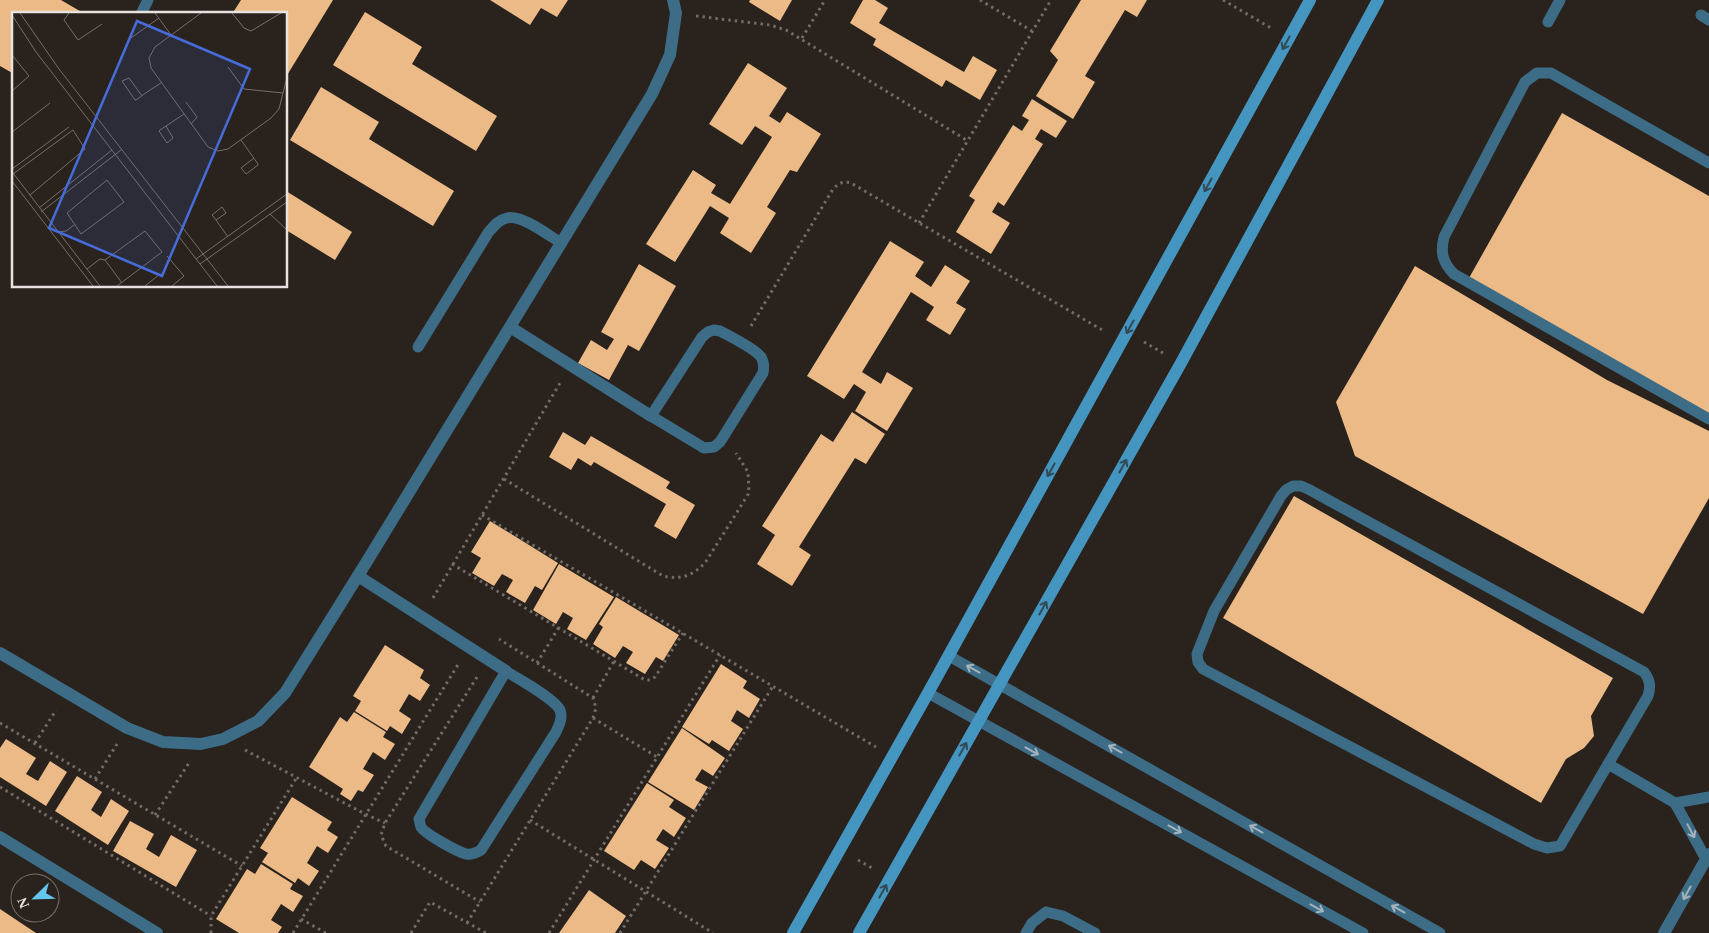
<svg xmlns="http://www.w3.org/2000/svg" width="1709" height="933" viewBox="0 0 1709 933" font-family="Georgia,serif">
<rect width="100%" height="100%" fill="#29221d"/>
<!-- building -->
<g fill="#ecba86">
<polygon points="0,0 61,0 85,14 14,14 14,74 0,66"/>
<polygon points="241,0 333,0 286,77 286,14 232,14"/>
<polygon points="490,0 568,0 557,17 541,8 530,25"/>
<polygon points="750,0 792,0 780,21 749,2"/>
<polygon points="863,0 875,0 888,8 879,23 964,72 973,56 997,70 980,100 946,80 942,87 873,45 876,39 850,23"/>
<polygon points="1081,0 1147,0 1137,17 1125,10 1085,76 1095,82 1073,119 1036,96 1058,60 1050,51"/>
<polygon points="365,12 422,47 412,64 497,116 476,151 333,65"/>
<polygon points="748,63 787,88 769,116 780,123 787,112 821,134 797,172 790,170 767,207 776,213 751,253 720,233 729,218 710,206 675,262 646,244 693,170 716,185 711,193 730,204 772,137 755,126 742,145 709,124"/>
<polygon points="321,87 379,122 369,139 454,191 433,226 290,140"/>
<polygon points="1032,99 1067,121 1056,138 1041,129 1035,139 1043,144 1004,206 998,202 992,212 1010,223 991,254 956,232 975,200 969,196 1013,125 1022,131 1029,120 1022,116"/>
<polygon points="1562,113 1709,196 1709,414 1469,278"/>
<polygon points="286,191 352,232 335,260 286,230"/>
<polygon points="890,241 924,262 915,276 931,287 945,265 970,281 956,303 966,309 950,335 926,320 934,307 911,292 862,372 881,384 887,372 913,388 887,431 855,411 866,392 854,384 844,399 807,376"/>
<polygon points="639,264 676,286 639,351 628,345 609,380 578,363 591,340 607,350 614,339 601,332"/>
<polygon points="1415,266 1607,380 1709,431 1709,498 1643,614 1355,456 1336,402"/>
<polygon points="852,412 885,434 866,464 855,458 799,547 811,555 792,586 757,564 775,535 762,526 821,434 833,442"/>
<polygon points="563,432 585,445 591,436 670,482 666,488 695,505 676,539 654,526 666,504 594,462 591,466 578,458 571,470 549,457"/>
<polygon points="1294,496 1613,678 1591,716 1594,736 1584,748 1566,759 1541,803 1223,618"/>
<polygon points="490,521 558,563 542,590 535,586 525,603 506,592 513,580 502,574 494,586 472,573 481,558 471,552"/>
<polygon points="559,564 614,597 586,640 567,629 573,618 563,612 556,624 533,610"/>
<polygon points="616,597 679,635 663,661 656,657 645,674 626,663 633,652 623,646 615,658 593,644 603,627 599,624"/>
<polygon points="385,645 424,670 420,678 430,685 420,701 409,694 399,711 411,719 402,734 390,726 387,731 355,711 361,701 353,696"/>
<polygon points="721,664 747,681 743,688 760,699 749,718 737,710 731,721 743,729 729,751 712,740 709,744 682,727"/>
<polygon points="354,712 386,732 383,737 395,744 385,760 373,752 363,769 374,775 363,792 358,790 351,801 340,794 343,789 309,767 340,717 347,722"/>
<polygon points="682,728 725,758 713,776 702,769 695,780 708,787 694,810 648,782"/>
<polygon points="6,739 36,758 26,774 38,781 50,761 67,772 46,806 0,777 0,748"/>
<polygon points="77,776 102,792 91,810 101,817 111,799 129,811 108,845 55,811"/>
<polygon points="647,783 674,800 669,807 686,818 674,837 663,829 656,840 669,848 655,869 641,860 634,870 604,851"/>
<polygon points="292,797 332,822 327,830 338,837 328,853 317,846 307,863 319,871 309,886 298,878 295,883 262,862 268,853 260,848"/>
<polygon points="130,821 154,834 146,849 159,857 171,835 197,850 176,887 113,851"/>
<polygon points="261,864 293,884 290,889 303,896 293,912 281,904 271,920 282,927 278,933 239,933 216,919 247,869 255,874"/>
<polygon points="589,890 626,916 615,933 559,933"/>
<polygon points="0,909 36,933 0,933"/>
</g>
<g fill="none" stroke-linecap="round" stroke-linejoin="round">
<!-- path -->
<g stroke="#716b67" stroke-width="3" stroke-dasharray="2.5 4" stroke-linecap="butt">
<polyline points="980,0 1032,31"/>
<polyline points="1223,0 1271,28"/>
<polyline points="696,16 770,25 786,30 968,141"/>
<polyline points="802,38 825,0"/>
<polyline points="919,223 1051,0"/>
<path d="M751,326L833,189C839,183 843,181 851,183L1104,331"/>
<polyline points="1144,342 1163,353"/>
<path d="M504,479L663,576C681,580 692,576 705,563L749,493L748,472L736,453"/>
<polyline points="482,515 876,747"/>
<polyline points="452,564 645,680 650,680 655,677 683,633"/>
<polyline points="433,598 560,383"/>
<polyline points="537,663 559,627"/>
<polyline points="477,677 385,823 381,835 386,846 480,902"/>
<polyline points="593,698 614,661"/>
<polyline points="593,718 657,757"/>
<polyline points="0,723 242,866"/>
<polyline points="35,743 56,710"/>
<polyline points="245,750 365,814 385,823"/>
<polyline points="95,779 117,744"/>
<polyline points="0,787 211,916"/>
<polyline points="155,815 189,763"/>
<polyline points="530,820 713,933"/>
<polyline points="858,860 872,868"/>
<polyline points="301,919 326,933"/>
<polyline points="467,923 593,718 596,708 593,698 499,639"/>
<polyline points="211,933 211,916 297,777"/>
<polyline points="293,933 459,663"/>
<polyline points="411,933 430,902 486,933"/>
<polyline points="549,933 720,655"/>
<polyline points="620,933 773,686"/>
</g>
<!-- lane -->
<g stroke="#3d6c87" stroke-width="11">
<polyline points="141,14 148,0"/>
<polyline points="1701,15 1709,20"/>
<polyline points="1548,22 1560,0"/>
<path d="M1709,163L1551,73H1537L1525,82L1444,237C1440,253 1443,263 1454,274L1709,419"/>
<path d="M714,330L720,331C731,337 754,348 761,357C764,362 764,368 763,373L720,442L714,447L704,448L651,416L702,337L708,332Z"/>
<path d="M418,347L488,233C493,227 498,220 507,218C521,214 548,235 561,243"/>
<path d="M1293,486H1301L1308,489L1644,672C1650,680 1651,686 1648,696L1560,846L1547,848L1534,844L1203,669L1198,662L1197,654L1214,611L1281,496L1286,490Z"/>
<polyline points="949,656 1440,933"/>
<path d="M506,671C518,679 554,698 560,710C563,718 559,725 556,732L481,850C476,853 471,855 466,854C458,852 425,834 421,827C420,825 420,822 419,819Z"/>
<polyline points="928,693 1363,933"/>
<polyline points="1608,764 1675,803 1706,859"/>
<polyline points="1675,803 1709,797"/>
<polyline points="1026,933 1032,923 1046,912 1063,916 1095,933"/>
</g>
<!-- street -->
<g stroke="#3d6c87" stroke-width="12">
<polyline points="510,327 651,416"/>
<polyline points="358,576 506,671"/>
<polyline points="0,653 127,728 163,742 201,744 223,739 258,721 285,693 369,558 652,94 670,55 676,13 673,0"/>
<polyline points="0,837 157,933"/>
<polyline points="1664,933 1709,854"/>
</g>
<!-- secondary -->
<g stroke="#4495bf" stroke-width="12">
<polyline points="793,933 928,693 1310,0"/>
<polyline points="859,933 1181,363 1378,0"/>
</g>
</g>
<!-- one-way arrows -->
<defs><path id="oneway-shaft" d="M-6 0H5M1.5-3L5.5 0L1.5 3" fill="none" stroke-width="1.6" stroke-linecap="round" stroke-linejoin="round" transform="scale(1.25)"/></defs>
<g stroke="#324a56">
<use href="#oneway-shaft" transform="translate(1286 43) rotate(119)"/>
<use href="#oneway-shaft" transform="translate(1208 185) rotate(119)"/>
<use href="#oneway-shaft" transform="translate(1130 327) rotate(119)"/>
<use href="#oneway-shaft" transform="translate(1123 466) rotate(-61)"/>
<use href="#oneway-shaft" transform="translate(1051 470) rotate(119)"/>
<use href="#oneway-shaft" transform="translate(1043 608) rotate(-61)"/>
<use href="#oneway-shaft" transform="translate(963 749) rotate(-61)"/>
<use href="#oneway-shaft" transform="translate(883 891) rotate(-61)"/>
</g>
<g stroke="#a4b3bc">
<use href="#oneway-shaft" transform="translate(973 669) rotate(-151)"/>
<use href="#oneway-shaft" transform="translate(1115 749) rotate(-151)"/>
<use href="#oneway-shaft" transform="translate(1032 751) rotate(29)"/>
<use href="#oneway-shaft" transform="translate(1175 829) rotate(29)"/>
<use href="#oneway-shaft" transform="translate(1256 829) rotate(-151)"/>
<use href="#oneway-shaft" transform="translate(1691 831) rotate(62)"/>
<use href="#oneway-shaft" transform="translate(1687 893) rotate(119)"/>
<use href="#oneway-shaft" transform="translate(1317 908) rotate(29)"/>
<use href="#oneway-shaft" transform="translate(1398 909) rotate(-151)"/>
</g>
<!-- overview -->
<g transform="translate(12 12)">
<rect width="275" height="275" fill="#29221d"/>
<path fill="none" stroke="#756f6b" stroke-width="1" d="M8,1L47,57L216,274M57,1L52,8L66,28L90,12M143,1L159,23M189,1L143,35L137,46L139,56L196,135L206,139L216,137L259,106L267,97L275,65M220,1L232,16L239,19L269,1M0,3L24,40L205,274M116,28L147,6M0,43L17,64L0,79M216,55L232,77L271,81M130,84L117,66L110,69L123,88H124L135,80L149,71M174,90L185,105L179,112M154,114L161,126L155,131L147,119L148,118L172,102M0,120L38,91M229,128L246,152V153L234,162L229,156L242,146M0,157L57,115M1,161L88,274M1,162L61,118L73,137L18,183M95,168L112,190L69,222L55,201ZM0,169L81,274M27,196L100,138M29,200L109,138M258,202L275,218M204,208L214,201L210,195L200,203L201,204L204,208L216,225M46,220L54,219L62,213M155,244L172,264L160,274M184,247L275,182M188,252L275,190M75,257L88,247L93,248M105,274L150,240L133,219L93,248L110,271M133,274L148,262"/>
<path fill="#466cda" fill-opacity="0.15" stroke="#466cda" stroke-width="2.5" d="M125,9L238,57L150,264L37,216Z"/>
<rect width="275" height="275" fill="none" stroke="#e8e3e0" stroke-width="2.5"/>
</g>
<!-- north arrow -->
<g transform="translate(35 898) rotate(247)"><circle r="24" fill="#29221d" stroke="#756f6b"/>
<path d="M0-4L9 19L0 12L-9 19Z" fill="#64c5ee"/>
<text y="-8" font-size="14" font-weight="bold" text-anchor="middle" fill="#e8e3e0">N</text>
</g>
</svg>
